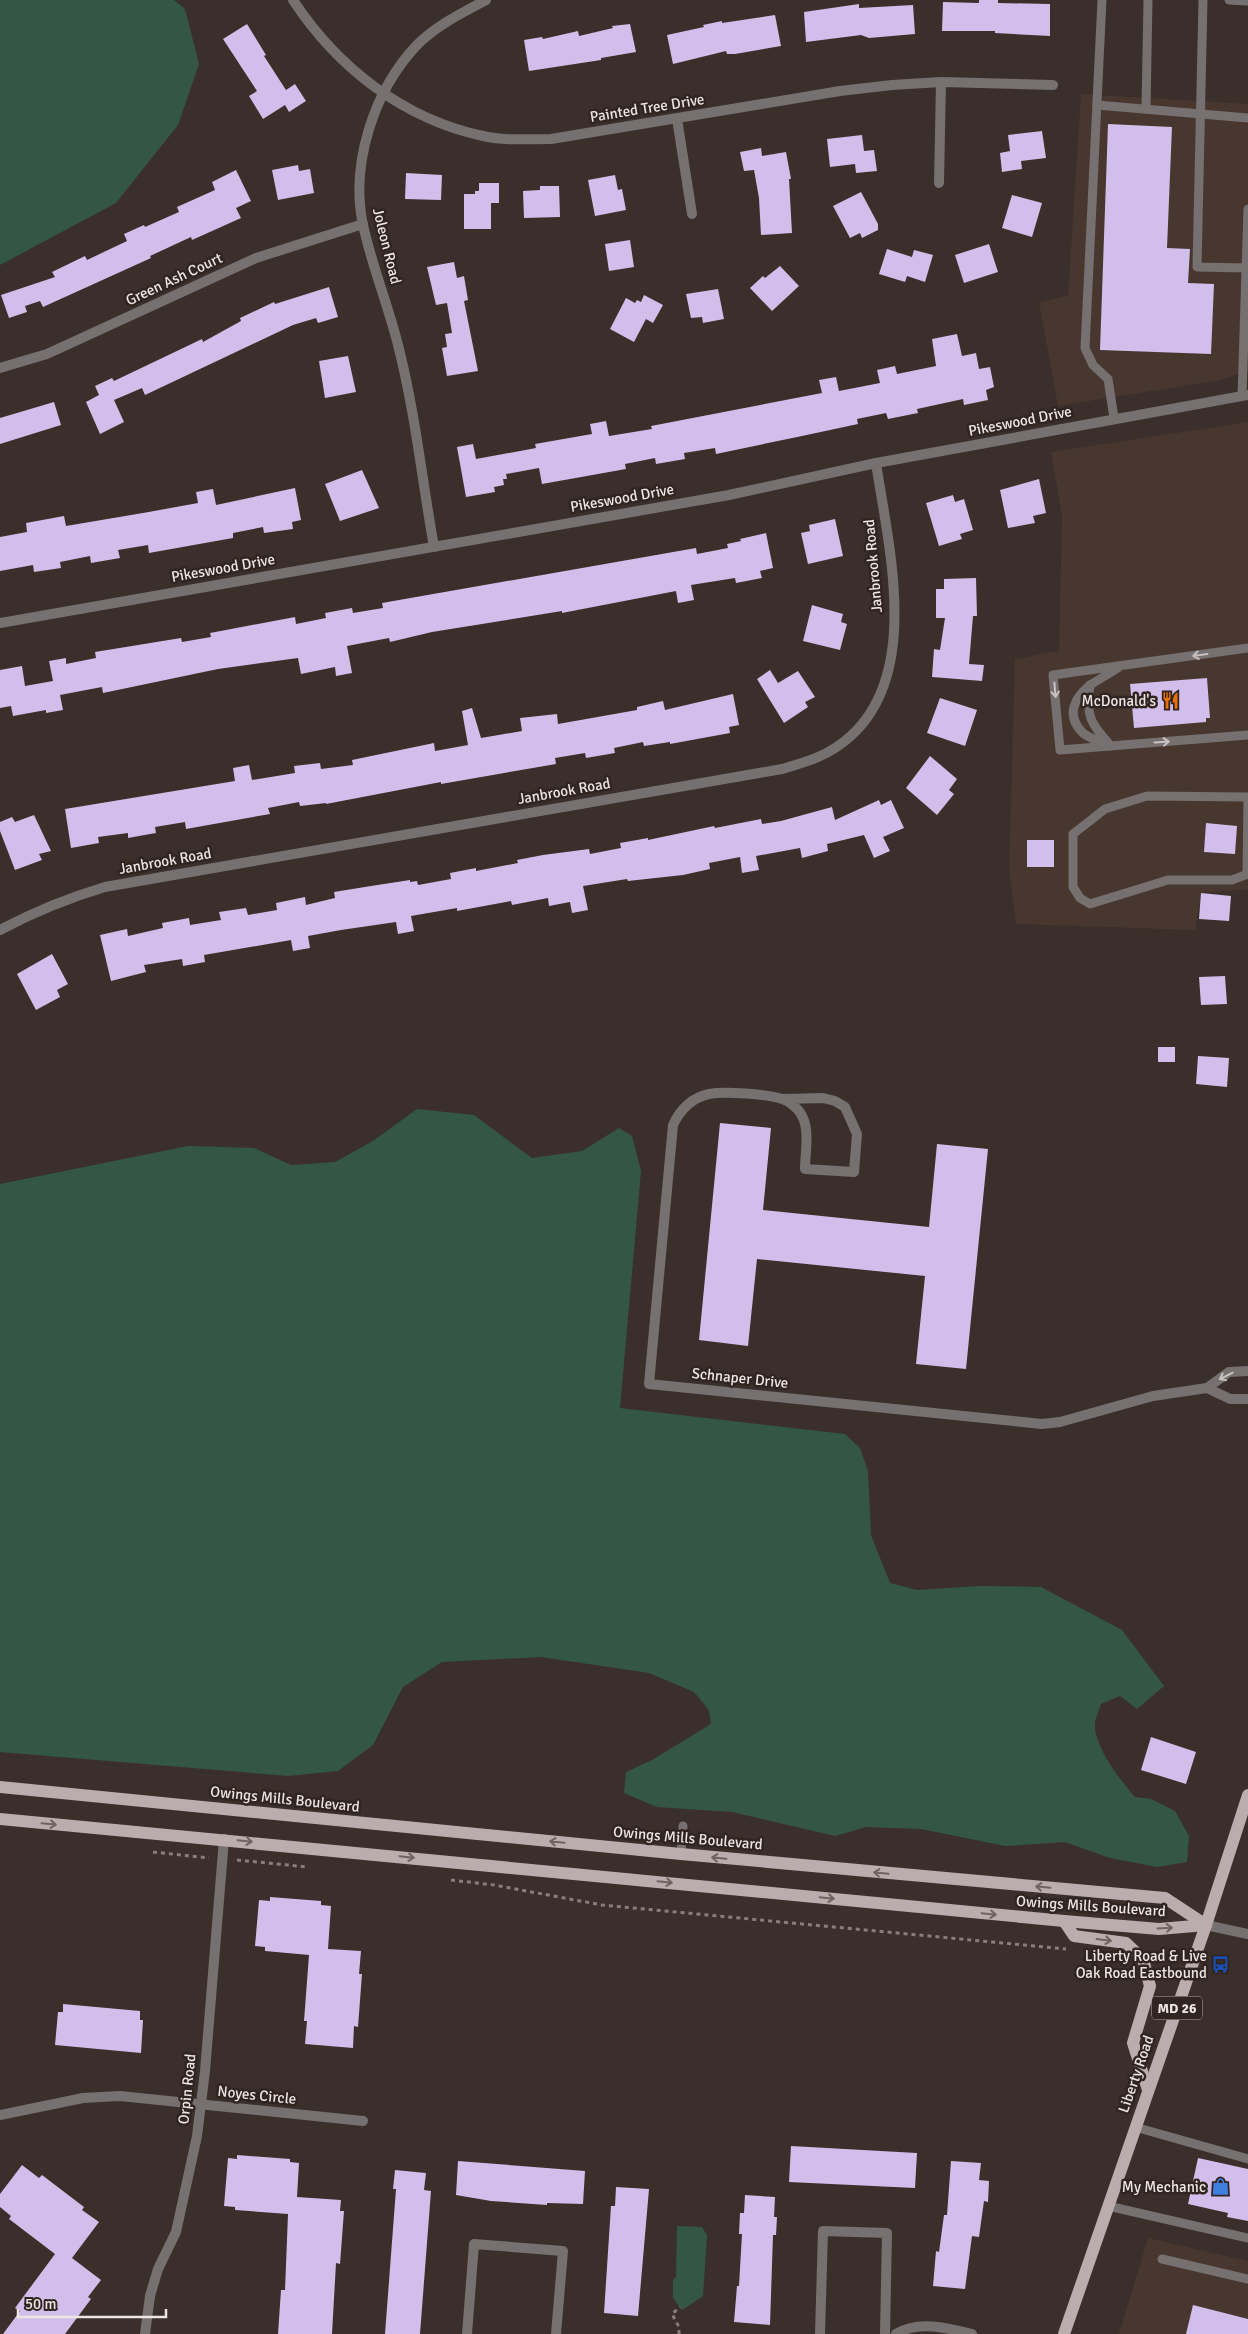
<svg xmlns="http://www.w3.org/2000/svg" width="1248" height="2334" viewBox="0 0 1248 2334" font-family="Signika,sans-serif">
<rect width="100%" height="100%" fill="#3a2f2a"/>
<!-- built -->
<g fill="#47372f">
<polygon points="1081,94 1248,104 1248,371 1220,380 1058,406 1039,302 1068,296"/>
<polygon points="1248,422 1248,889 1201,893 1195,930 1016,924 1009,869 1015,659 1059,651 1062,516 1051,452"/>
<polygon points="1148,2238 1248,2261 1248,2334 1119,2334"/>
</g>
<!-- green -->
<g fill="#345744">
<polygon points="0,0 174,0 185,9 199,64 178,125 116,203 0,265"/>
<path d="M417,1109L474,1115L532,1158L582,1151L619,1128L632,1136L641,1171L620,1408L845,1434L860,1448L868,1471L871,1535L890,1583L917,1590L980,1586L1041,1587L1122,1630L1164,1686L1137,1709L1120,1696L1101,1704C1099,1711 1094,1720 1095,1727C1096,1749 1121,1781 1135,1797L1151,1799L1175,1811L1189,1836L1187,1862L1157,1867L1110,1858L1065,1842L1005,1846L921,1829L866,1827L835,1836L732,1812L657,1807L624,1793L626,1772L652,1760L711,1724L709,1710L694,1692L649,1673L541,1657L442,1662L403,1687L373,1745L338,1771L288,1776L0,1752V1184L188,1146L254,1148L291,1165L335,1162L373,1141Z"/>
<polygon points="677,2226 702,2227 707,2235 703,2296 682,2310 673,2298 673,2280 676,2277"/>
</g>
<!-- building -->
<g fill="#d2beea">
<polygon points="979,0 998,0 998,3 1050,4 1050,36 995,33 995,31 942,31 943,2 979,3"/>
<polygon points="859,4 859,8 913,5 915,34 869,38 861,35 806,42 804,12"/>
<polygon points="775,15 781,46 735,54 727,54 726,51 673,64 667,35 704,27 703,25 722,21 722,23"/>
<polygon points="247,24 266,55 264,56 286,90 295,84 306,101 289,112 285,105 263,119 249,96 257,91 223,39"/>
<polygon points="630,24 636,52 601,58 601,60 529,71 524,40 542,37 543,39 578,31 579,36 613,28 612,26"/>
<polygon points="1108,124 1172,127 1167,248 1190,249 1188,283 1214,284 1211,354 1100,350"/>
<polygon points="1042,131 1046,158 1021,161 1022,169 1002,172 1000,153 1010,151 1008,135"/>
<polygon points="862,135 864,151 874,150 877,171 856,173 855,164 830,167 827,139"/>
<polygon points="761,148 762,156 786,152 791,179 789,179 792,233 761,235 759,198 754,170 744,171 740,152"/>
<polygon points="298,165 299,171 310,169 314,193 278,200 272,170"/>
<polygon points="236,170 251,201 236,208 241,218 192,240 191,237 150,256 151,258 43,307 40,301 25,306 27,312 9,318 1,295 55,277 52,272 85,256 87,260 127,241 124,234 144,225 145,227 179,212 177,207 215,190 212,182"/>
<polygon points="406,173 442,175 441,200 405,199"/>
<polygon points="615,175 618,190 622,189 626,210 595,216 588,180"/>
<polygon points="479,183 499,183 499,203 491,203 491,229 464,229 464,194 475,194 475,191 479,191"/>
<polygon points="540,186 559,186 560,217 524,218 523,191 540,190"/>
<polygon points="861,192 878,224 878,230 862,238 860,233 850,238 833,206"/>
<polygon points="1012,195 1042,203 1032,237 1002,228"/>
<polygon points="630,240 634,267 609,271 605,244"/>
<polygon points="989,244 998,272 964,283 955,255"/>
<polygon points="887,249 912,257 914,250 933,255 925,282 907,276 905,282 879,274"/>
<polygon points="454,262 457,278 464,276 468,300 464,301 478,371 447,376 442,348 447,347 445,334 452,333 447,303 436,305 427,267"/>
<polygon points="780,266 799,286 772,311 750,288 763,276 765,278"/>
<polygon points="329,287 338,317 318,323 316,318 293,325 145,395 142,388 114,400 124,422 100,434 86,402 99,395 95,386 112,378 114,381 202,339 203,342 241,321 240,318 274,302 275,304"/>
<polygon points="718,289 724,319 703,323 702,317 691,318 686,294"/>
<polygon points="644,295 663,305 653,323 646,319 634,342 610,329 626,298 635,303 637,300 641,302"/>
<polygon points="957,334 962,356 976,353 979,369 990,367 994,387 986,390 988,400 964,405 963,399 917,409 918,413 888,419 886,413 857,419 858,424 802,436 716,454 715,448 684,453 685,459 656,464 655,458 625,464 626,469 542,484 539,468 506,474 507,479 503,479 504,485 494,487 495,492 466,497 457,447 473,444 476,459 536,448 535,444 592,434 590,424 606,421 609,436 652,429 651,426 822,393 819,380 836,377 839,391 880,383 877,370 895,366 897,374 936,366 932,339"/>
<polygon points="348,356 356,392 325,398 319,361"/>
<polygon points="54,402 61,425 0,444 0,418"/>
<polygon points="362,470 379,508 340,521 325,484"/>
<polygon points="1039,479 1046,513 1033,516 1035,523 1008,528 1000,490"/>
<polygon points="295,488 301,520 292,522 293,529 264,533 263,527 233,533 233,538 149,553 148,545 118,550 120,558 91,563 90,556 60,562 61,568 34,572 33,565 0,571 0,537 27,532 26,523 64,516 66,526 143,513 198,503 196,492 213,489 216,505"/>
<polygon points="953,495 955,502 964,499 973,530 960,534 962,539 939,546 926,503"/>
<polygon points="835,519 843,556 808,564 801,533 810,531 809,525"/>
<polygon points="766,533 773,568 760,571 762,578 736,583 735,578 691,585 694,600 678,603 676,591 562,613 562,611 432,632 390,642 389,638 347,646 352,673 336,676 335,667 301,674 298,658 218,669 103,693 102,687 60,695 63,710 46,713 46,710 13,716 11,706 0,708 0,670 22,666 25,686 53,681 49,661 66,658 66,664 96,658 95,652 181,638 182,642 211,637 210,633 295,617 296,624 326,618 325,613 352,608 353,613 383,608 382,603 696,548 697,554 728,548 727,544 741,541 740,539"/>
<polygon points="976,578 977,616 973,616 969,664 984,665 982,681 932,677 934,649 940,650 945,618 936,618 936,589 944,589 944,579"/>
<polygon points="812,605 843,614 841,622 847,624 840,650 803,641"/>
<polygon points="770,670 778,683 798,671 815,697 805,702 808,707 784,723 757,679"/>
<polygon points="1207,678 1210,718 1206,718 1206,722 1134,728 1130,684"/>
<polygon points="733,694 739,725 729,727 730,733 670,744 670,742 644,746 643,742 614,748 615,753 586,758 585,753 555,758 556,764 441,784 441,782 326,804 326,803 300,806 299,802 268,808 270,814 186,829 185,822 155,827 156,833 128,838 128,833 98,837 99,843 71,848 65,809 235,781 233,768 249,765 252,780 295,773 294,766 320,763 321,769 353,765 352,760 434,743 435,751 468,745 462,711 472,708 481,738 522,731 520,718 557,714 558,724 637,710 637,707 663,701 665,710"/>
<polygon points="940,698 977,710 965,746 927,733"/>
<polygon points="930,756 957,779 949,790 954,794 937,815 906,788"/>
<polygon points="879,800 881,805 891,800 904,828 883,837 890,851 874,858 864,835 827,844 828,851 802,858 800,848 756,856 759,870 742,873 740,857 709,863 710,869 683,875 628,881 627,879 583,886 588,910 572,913 570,902 549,906 548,898 512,905 511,901 457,911 457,908 411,916 414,931 398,934 396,922 341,930 308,936 310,948 293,951 291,940 204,955 205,962 183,966 182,959 144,965 146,972 111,981 100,935 127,929 128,936 163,928 162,923 189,918 190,925 221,920 219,912 246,908 248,915 277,910 276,903 305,897 306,905 335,898 334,892 371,886 410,880 410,882 417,881 418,885 451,879 450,873 476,868 476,871 518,863 517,860 543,855 589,849 590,854 621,848 620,843 648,838 648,840 714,826 715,828 761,819 762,824 781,821 832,807 835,820"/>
<polygon points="34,815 51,851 39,854 42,860 15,870 0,831 0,822 12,817 15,822"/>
<polygon points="1206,823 1237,826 1235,854 1204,852"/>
<rect x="1027" y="840" width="27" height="27"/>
<polygon points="1201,893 1231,896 1229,921 1199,919"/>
<polygon points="52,954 68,984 57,990 60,997 36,1010 17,974"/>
<polygon points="1225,976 1227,1004 1201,1005 1199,977"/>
<rect x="1158" y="1047" width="17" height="15"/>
<polygon points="1198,1056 1229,1058 1227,1087 1196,1084"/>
<polygon points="720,1123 771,1128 763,1210 929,1227 937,1144 988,1149 966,1369 916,1364 925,1276 757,1259 748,1346 699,1340"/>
<polygon points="1151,1737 1196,1752 1186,1784 1141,1770"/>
<polygon points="270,1897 321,1901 321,1905 331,1906 328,1949 361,1951 359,1974 362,1974 358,2027 354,2026 353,2048 305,2044 307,2021 304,2021 309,1955 265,1951 265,1947 255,1946 259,1900 270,1901"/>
<polygon points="63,2004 140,2011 140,2020 143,2020 141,2053 55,2045 58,2012 63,2012"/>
<polygon points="791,2146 917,2153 915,2188 789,2182"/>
<polygon points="237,2155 290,2159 290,2162 299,2163 297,2197 341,2200 340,2211 344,2211 340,2264 336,2263 332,2334 278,2334 281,2290 285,2290 288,2214 235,2210 235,2207 224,2206 228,2158 237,2159"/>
<polygon points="1198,2158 1248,2169 1248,2221 1227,2217 1228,2213 1188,2204"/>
<polygon points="458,2161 585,2171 583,2204 547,2203 547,2205 491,2201 456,2195"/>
<polygon points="951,2161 981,2163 979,2180 989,2181 988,2202 984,2201 979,2237 972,2236 965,2289 933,2286 936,2251 939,2252 944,2215 947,2215"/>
<polygon points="22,2165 39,2178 42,2175 84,2207 82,2210 99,2222 72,2258 101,2280 88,2297 91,2299 65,2334 3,2334 20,2311 15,2308 55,2254 9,2219 11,2216 0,2207 0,2194"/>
<polygon points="395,2170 426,2173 424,2190 431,2191 420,2334 385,2334 396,2189 393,2189"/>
<polygon points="616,2187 649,2189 638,2316 604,2313 611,2206 615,2206"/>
<polygon points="745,2195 775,2197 774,2217 777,2217 776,2235 773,2235 770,2325 734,2322 737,2286 739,2286 742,2234 739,2234 740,2213 744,2213"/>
<polygon points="1193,2305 1248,2319 1248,2334 1186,2334"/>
</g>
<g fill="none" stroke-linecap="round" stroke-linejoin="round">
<!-- path -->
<g stroke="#887f7b" stroke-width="3" stroke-dasharray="4 4" stroke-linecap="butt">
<polyline points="153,1852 209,1858"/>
<polyline points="237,1860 308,1867"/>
<polyline points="451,1880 494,1885 602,1905 1066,1949"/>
<polyline points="679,2334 679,2327 672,2314 680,2307"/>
</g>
<!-- service -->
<g stroke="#767070" stroke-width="9">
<polyline points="1102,0 1085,348 1093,365 1108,379 1114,418"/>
<polyline points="1203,0 1197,267 1246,268"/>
<polyline points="1229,0 1248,1"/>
<polyline points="1097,105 1248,118"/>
<polyline points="1146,109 1148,0"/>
<polyline points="1242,396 1248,209"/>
<polyline points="1248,648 1053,675 1060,750 1248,735"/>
<path d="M1090,685C1075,698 1065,714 1082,732C1087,738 1100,741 1107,744"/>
<path d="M1111,746C1091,724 1085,716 1090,685L1118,668"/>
<polyline points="1248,797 1147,796 1105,809 1073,834 1073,887 1080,898 1090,904 1168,880 1232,880 1248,874"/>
<polyline points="1247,874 1248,797"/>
<polyline points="681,1854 683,1826"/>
<polyline points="1135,2127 1248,2159"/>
<polyline points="1108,2206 1248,2238"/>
<polyline points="1162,2259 1248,2279"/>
</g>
<!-- minor -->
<g stroke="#767070" stroke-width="10">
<path d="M293,0C337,67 403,119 483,136C505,141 528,139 551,139L840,91L892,85L941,82L1053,85"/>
<polyline points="677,119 692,214"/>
<polyline points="939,183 941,82"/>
<polyline points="0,368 47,354 256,258 363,224"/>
<path d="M434,547C422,480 415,411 398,345C388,305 372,266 363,225C350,164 374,91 416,46C435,26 462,13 486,0"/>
<polyline points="0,623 729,495 876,463 1248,395"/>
<path d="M0,930C34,912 68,898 105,887L782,769C802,763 821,758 838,746C925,687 889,550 876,463"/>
<path d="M783,1099L823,1098L835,1101L845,1107L857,1134L854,1172L805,1169C805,1154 810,1130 802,1116C799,1109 789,1101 782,1099C767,1094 724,1091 709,1094C691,1098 680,1110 673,1125L649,1384L1042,1424L1060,1422L1153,1396L1207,1388L1229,1372L1248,1371"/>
<polyline points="1207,1388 1230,1399 1248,1399"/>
<polyline points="1206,1925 1248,1934"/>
<polyline points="0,2115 83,2098 120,2096 363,2121"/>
<polyline points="145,2334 150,2296 158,2269 176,2232 197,2136 205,2071 224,1839"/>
<polyline points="467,2334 474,2244 563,2251 556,2334"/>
<polyline points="820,2334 823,2231 887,2233 885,2334"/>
<path d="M896,2334C918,2320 948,2328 972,2334"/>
</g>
<!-- primary -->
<g stroke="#bbadae" stroke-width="12">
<polyline points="0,1787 681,1854 1165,1898 1206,1925"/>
<polyline points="0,1819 1064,1921 1159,1929 1206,1925"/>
<polyline points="1064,1921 1074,1936 1126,1943 1143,1959 1150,1986 1133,2043 1148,2090"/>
<polyline points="1064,2334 1206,1925 1248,1795"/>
</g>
</g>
<!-- one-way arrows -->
<defs><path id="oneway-shaft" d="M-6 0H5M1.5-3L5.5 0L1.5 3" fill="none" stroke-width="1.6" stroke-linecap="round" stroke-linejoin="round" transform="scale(1.25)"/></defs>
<g stroke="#c9c2c0">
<use href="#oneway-shaft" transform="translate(1200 655) rotate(172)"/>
<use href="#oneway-shaft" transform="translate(1055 690) rotate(85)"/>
<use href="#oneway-shaft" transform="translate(1162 742) rotate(-4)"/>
<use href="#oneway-shaft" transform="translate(1226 1376) rotate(153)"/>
</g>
<g stroke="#6f6260">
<use href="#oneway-shaft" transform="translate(49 1824) rotate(5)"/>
<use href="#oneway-shaft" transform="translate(245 1841) rotate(6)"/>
<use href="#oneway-shaft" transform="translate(557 1842) rotate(-174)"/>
<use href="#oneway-shaft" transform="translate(407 1857) rotate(6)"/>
<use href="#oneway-shaft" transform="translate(719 1858) rotate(-175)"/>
<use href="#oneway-shaft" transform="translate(881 1873) rotate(-175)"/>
<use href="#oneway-shaft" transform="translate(665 1882) rotate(6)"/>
<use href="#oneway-shaft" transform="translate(1043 1887) rotate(-175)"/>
<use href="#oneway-shaft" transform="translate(827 1898) rotate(6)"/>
<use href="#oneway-shaft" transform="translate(989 1914) rotate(6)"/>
<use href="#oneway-shaft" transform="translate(1165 1928) rotate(-3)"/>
<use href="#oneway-shaft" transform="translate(1104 1940) rotate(7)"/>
</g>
<!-- icons -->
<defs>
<symbol id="restaurant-bare" viewBox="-9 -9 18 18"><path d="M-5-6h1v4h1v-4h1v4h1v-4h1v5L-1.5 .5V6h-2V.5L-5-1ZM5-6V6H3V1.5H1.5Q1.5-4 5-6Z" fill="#e8710a" stroke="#302520" stroke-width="2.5" paint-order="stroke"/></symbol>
<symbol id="bus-bare" viewBox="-9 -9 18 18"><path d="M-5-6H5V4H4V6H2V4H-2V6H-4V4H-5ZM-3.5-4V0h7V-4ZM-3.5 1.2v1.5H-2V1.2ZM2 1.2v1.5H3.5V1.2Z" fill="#1a4fb4" stroke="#302520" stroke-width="2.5" paint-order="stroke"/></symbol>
<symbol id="shop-bare" viewBox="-9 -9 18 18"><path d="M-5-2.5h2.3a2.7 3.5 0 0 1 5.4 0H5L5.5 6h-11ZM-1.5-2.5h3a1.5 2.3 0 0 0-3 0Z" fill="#3f7fe0" stroke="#302520" stroke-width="2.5" paint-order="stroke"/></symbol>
</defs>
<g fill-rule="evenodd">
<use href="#restaurant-bare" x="1158" y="688" width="25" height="25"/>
<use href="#bus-bare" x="1208" y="1952" width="25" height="25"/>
<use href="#shop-bare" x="1208" y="2174" width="25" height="25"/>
</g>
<g text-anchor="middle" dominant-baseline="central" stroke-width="5" stroke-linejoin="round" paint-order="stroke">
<!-- shield labels -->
<rect fill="#302520" stroke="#b4aba8" stroke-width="1" x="1152" y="1996.5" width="50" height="23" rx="4"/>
<g font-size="14" font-weight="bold" fill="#ece5e2">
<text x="1177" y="2008">MD 26</text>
</g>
<!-- street labels -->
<g font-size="15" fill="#ece5e2" stroke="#302520">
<text transform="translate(647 108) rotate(-9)">Painted Tree Drive</text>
<text transform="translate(387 246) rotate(76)">Joleon Road</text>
<text transform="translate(174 279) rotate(-25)">Green Ash Court</text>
<text transform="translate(1020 421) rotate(-11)">Pikeswood Drive</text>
<text transform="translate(622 498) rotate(-10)">Pikeswood Drive</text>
<text transform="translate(873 566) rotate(-95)">Janbrook Road</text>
<text transform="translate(223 568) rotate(-10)">Pikeswood Drive</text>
<text transform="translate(564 791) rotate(-10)">Janbrook Road</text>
<text transform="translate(165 861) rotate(-10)">Janbrook Road</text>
<text transform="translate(740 1378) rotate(6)">Schnaper Drive</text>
<text transform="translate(285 1799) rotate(6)">Owings Mills Boulevard</text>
<text transform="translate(688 1838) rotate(5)">Owings Mills Boulevard</text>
<text transform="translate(1091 1906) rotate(4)">Owings Mills Boulevard</text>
<text transform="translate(1136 2074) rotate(-71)">Liberty Road</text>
<text transform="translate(187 2089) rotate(-84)">Orpin Road</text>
<text transform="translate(257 2095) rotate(6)">Noyes Circle</text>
</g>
<!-- poi labels -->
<g font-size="15" fill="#ece5e2" stroke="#302520" text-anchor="end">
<text x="1156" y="701">McDonald's</text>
<text x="1207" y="1956">Liberty Road &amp; Live<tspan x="1207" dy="17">Oak Road Eastbound</tspan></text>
<text x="1206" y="2187">My Mechanic</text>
</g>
</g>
<!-- scale -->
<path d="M18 2309v8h148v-8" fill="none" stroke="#ece5e2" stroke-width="2.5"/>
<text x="25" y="2309" font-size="15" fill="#ece5e2" stroke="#302520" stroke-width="4" paint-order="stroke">50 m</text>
</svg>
